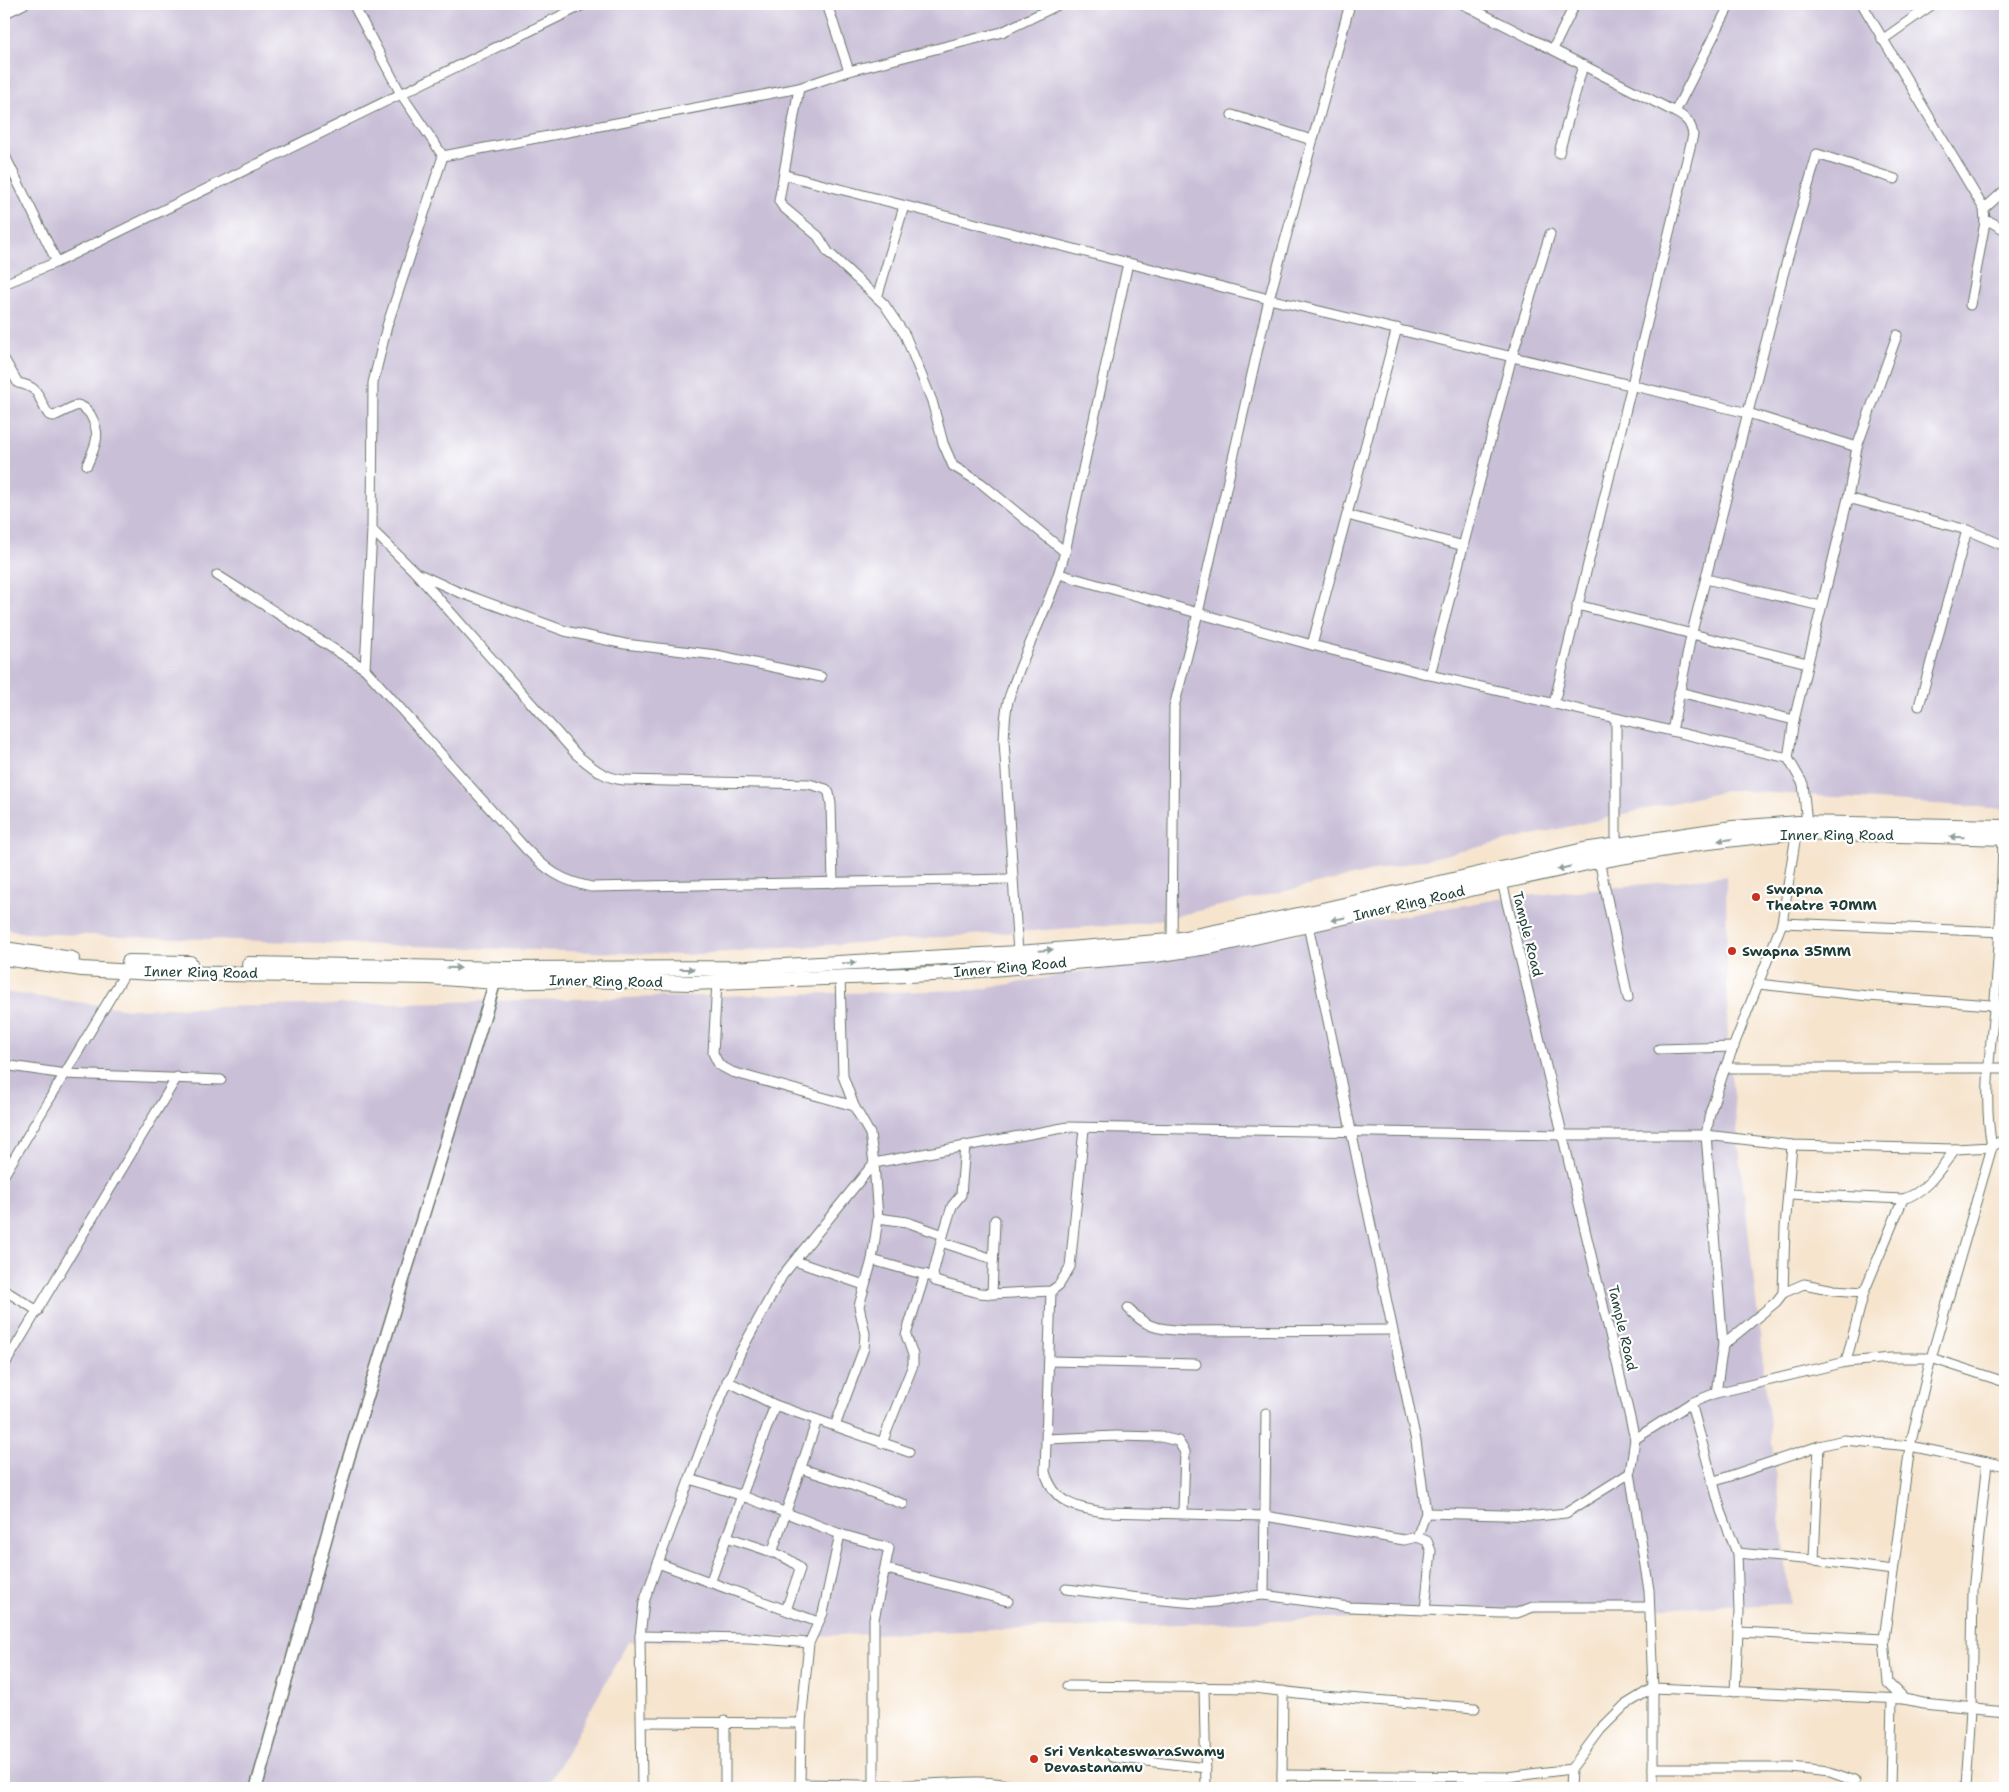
<svg xmlns="http://www.w3.org/2000/svg" width="2009" height="1792" viewBox="0 0 2009 1792" font-family="'Shantell Sans',sans-serif">
<rect width="100%" height="100%" fill="#fff"/>
<filter id="ink" filterUnits="userSpaceOnUse"><feTurbulence type="fractalNoise" baseFrequency=".02" numOctaves="2"/><feDisplacementMap in="SourceGraphic" scale="10" xChannelSelector="R" yChannelSelector="G"/><feConvolveMatrix kernelMatrix="1 2 1 2 8 2 1 2 1" color-interpolation-filters="sRGB"/></filter>
<filter id="wash" filterUnits="userSpaceOnUse"><feTurbulence type="fractalNoise" baseFrequency=".0096" numOctaves="4" result="noise"/><feDisplacementMap in="SourceGraphic" scale="20" xChannelSelector="R" yChannelSelector="G"/><feGaussianBlur stdDeviation="1.12" result="paint"/><feColorMatrix in="noise" values="0 0 0 0 0 0 0 0 0 0 0 0 0 0 0 0 0 1.4 0 .05"/><feComposite in="paint" operator="in"/></filter>
<g filter="url(#wash)">
<rect width="100%" height="100%" fill="#f6e4cd"/>
<!-- industrial -->
<g fill="#c9bfd7">
<polygon points="4,4 2005,4 2005,809 1730,790 1145,923 683,955 25,933 4,928"/>
<polygon points="1726,876 1728,1049 1790,1604 628,1642 547,1788 4,1788 4,992 129,1009 976,990 1504,898"/>
</g>
</g>
<g filter="url(#ink)">
<g fill="none" stroke-linecap="round" stroke-linejoin="round">
<defs>
<g id="street">
<polyline points="353,4 401,94 443,156 387,326 373,383 372,530 365,669"/>
<polyline points="827,4 849,71"/>
<path d="M1463,4L1675,112C1686,118 1691,122 1693,135L1554,703"/>
<polyline points="1862,4 1984,209 1985,222 1970,305"/>
<polyline points="4,14 24,4"/>
<polyline points="1882,40 1933,4"/>
<polyline points="1553,49 1575,4"/>
<polyline points="799,88 779,201 783,207 818,236 828,252 884,304 905,335 932,401 943,443 953,466 981,483 1065,552"/>
<polyline points="1675,112 1730,4"/>
<polyline points="1232,115 1312,140"/>
<polyline points="1559,153 1583,65"/>
<polyline points="4,154 57,262"/>
<polyline points="443,156 799,88 849,71 1002,32 1060,4"/>
<polyline points="785,175 1269,299 1748,413 1857,447"/>
<polyline points="1984,209 2005,190"/>
<polyline points="1985,222 1991,222 2005,230"/>
<polyline points="4,284 57,262 585,4"/>
<polyline points="877,298 904,206"/>
<path d="M4,359L18,383C43,388 36,398 49,415L54,416L77,405C83,406 86,409 90,414C102,435 96,444 87,465"/>
<polyline points="1848,498 1967,530 2005,546"/>
<polyline points="1347,515 1464,546"/>
<path d="M372,530L414,571L577,755C593,768 604,778 624,780L809,784L826,789L829,793L831,804L833,883"/>
<polyline points="419,574 456,591 565,631 625,644 716,655 821,677"/>
<polyline points="1059,574 1312,645 1430,675 1788,758"/>
<path d="M217,575L365,669L526,849C548,871 560,880 591,887L1012,879"/>
<polyline points="1706,579 1821,606"/>
<polyline points="1577,605 1807,663"/>
<polyline points="1312,645 1397,328"/>
<polyline points="1430,675 1512,356 1550,234"/>
<polyline points="1679,692 1794,720"/>
<polyline points="1919,706 1967,530"/>
<polyline points="1672,731 1691,636 1783,275 1817,154 1895,179"/>
<polyline points="1807,824 1803,784 1788,758 1794,720 1848,498 1857,447 1897,335"/>
<polyline points="1616,844 1616,719"/>
<polyline points="1599,860 1628,998"/>
<polyline points="1502,882 1635,1439 1630,1473 1649,1590 1653,1688 1653,1788"/>
<polyline points="1782,923 2005,932"/>
<polyline points="1172,944 1174,707 1198,613 1269,299 1350,4"/>
<path d="M1018,953L1004,741C1005,724 1005,707 1011,692C1027,644 1052,601 1065,552L1128,263"/>
<polyline points="717,981 713,1053 719,1065 732,1072 854,1106"/>
<polyline points="1758,984 1868,996 2005,1006"/>
<polyline points="1659,1049 1734,1047"/>
<polyline points="4,1065 65,1074 221,1080"/>
<polyline points="1725,1068 2005,1068"/>
<polyline points="2005,1138 1992,1147 1931,1358 1910,1446 1884,1639 1888,1683 1904,1699 1923,1703 2005,1711"/>
<polyline points="965,1145 961,1195 952,1206 941,1242 933,1274 935,1281 979,1293 992,1294 995,1220"/>
<polyline points="4,1175 127,970"/>
<polyline points="1789,1194 1903,1199"/>
<polyline points="878,1218 907,1222 943,1235"/>
<polyline points="941,1242 993,1259"/>
<polyline points="872,1260 929,1276"/>
<polyline points="795,1261 864,1285"/>
<polyline points="4,1290 38,1311"/>
<path d="M1051,1291L1045,1472C1055,1504 1074,1507 1104,1512L1265,1516L1404,1540L1417,1537L1426,1513L1416,1441L1308,925"/>
<polyline points="1783,1293 1804,1284 1834,1290 1864,1292"/>
<polyline points="992,1294 1051,1291 1059,1285 1070,1267 1084,1129"/>
<path d="M1128,1308C1148,1330 1160,1329 1188,1331L1392,1330"/>
<polyline points="1723,1345 1776,1302 1783,1293 1785,1228 1792,1145"/>
<polyline points="1049,1361 1196,1364"/>
<path d="M1846,1362L1864,1292L1903,1199C1927,1192 1941,1168 1955,1149"/>
<polyline points="4,1366 177,1077"/>
<polyline points="727,1381 775,1405 909,1452"/>
<polyline points="1716,1393 1723,1345 1706,1135 1710,1113 1725,1068 1782,923 1797,829"/>
<polyline points="1691,1403 1721,1511 1737,1553 1739,1612 1735,1692"/>
<polyline points="1266,1413 1264,1595 1349,1607 1501,1613 1517,1613 1533,1607 1649,1607"/>
<path d="M835,1426L864,1348L865,1334L859,1306L872,1260L878,1218L874,1163L1068,1127L1563,1135H1706L1792,1145L1955,1149L1992,1147C1982,1094 1992,1040 1996,987C2000,937 2002,887 2003,837"/>
<polyline points="1047,1439 1116,1436 1161,1437 1178,1441 1185,1452 1183,1513"/>
<polyline points="1635,1439 1691,1403 1716,1393 1846,1362 1891,1358 1931,1358 2005,1382"/>
<polyline points="882,1443 913,1365 913,1355 906,1335 925,1274"/>
<polyline points="1819,1446 1814,1560 1893,1570"/>
<polyline points="1987,1462 2005,1466"/>
<polyline points="802,1469 849,1484 903,1504"/>
<polyline points="690,1479 743,1496 840,1534 889,1548 874,1619 874,1785"/>
<polyline points="1712,1482 1819,1446 1844,1440 1910,1446 1987,1462 1973,1591 1971,1709 1966,1788"/>
<polyline points="1426,1513 1537,1516 1566,1513 1630,1473"/>
<path d="M727,1537C743,1543 792,1555 800,1569L786,1610"/>
<polyline points="1417,1537 1427,1541 1431,1551 1425,1610"/>
<polyline points="772,1553 817,1420"/>
<polyline points="1737,1553 1814,1560"/>
<polyline points="658,1563 818,1622"/>
<polyline points="887,1569 1008,1601"/>
<polyline points="710,1583 775,1405"/>
<path d="M1066,1589C1110,1594 1155,1601 1200,1603C1222,1603 1242,1596 1264,1595"/>
<polyline points="1738,1632 1884,1639"/>
<polyline points="640,1636 750,1638 809,1643"/>
<polyline points="1067,1686 1254,1688 1323,1696 1475,1708"/>
<polyline points="1204,1687 1206,1788"/>
<polyline points="725,1721 725,1788"/>
<polyline points="642,1722 801,1723"/>
<polyline points="1112,1757 1206,1768"/>
<polyline points="1653,1768 1790,1768 1830,1772 1855,1781"/>
<polyline points="1282,1775 1283,1691"/>
<path d="M800,1784C837,1784 874,1786 911,1785C946,1784 985,1777 1019,1788"/>
<polyline points="642,1788 640,1636 644,1602 658,1563 714,1414 741,1351 782,1276 874,1163 870,1134 854,1106 843,1076 840,976"/>
<polyline points="800,1788 801,1723 809,1643 823,1613 840,1534"/>
<polyline points="1282,1788 1282,1775 1507,1777 1571,1769 1601,1729 1625,1705 1653,1688 1904,1699"/>
<polyline points="1570,1788 1571,1769"/>
<polyline points="1890,1788 1892,1700"/>
</g>
<polyline id="secondary" points="256,1788 348,1460 495,982 499,976"/>
<g id="primary">
<polyline points="4,949 72,959"/>
<polyline points="4,958 82,969 153,973 430,977 495,982 583,980 690,983 933,974 1155,955 1214,946 1592,862 1700,843 1796,832 2005,838"/>
<polyline points="129,962 190,963"/>
<polyline points="249,964 505,969 748,968 1018,953 1170,941 1318,911 1584,850 1733,828 1798,823 2005,827"/>
</g>
</defs>
<!-- street casing -->
<use href="#street" stroke="#6a776a" stroke-width="11"/>
<!-- secondary casing -->
<use href="#secondary" stroke="#6a776a" stroke-width="14"/>
<!-- primary casing -->
<use href="#primary" stroke="#6a776a" stroke-width="16"/>
<!-- street -->
<use href="#street" stroke="#fff" stroke-width="9"/>
<!-- secondary -->
<use href="#secondary" stroke="#fff" stroke-width="11"/>
<!-- primary -->
<use href="#primary" stroke="#fff" stroke-width="14"/>
</g>
<!-- one-way arrows -->
<defs><path id="oneway-solid" d="M-6-.8H1V-3.2L6.5 0L1 3.2V.8H-6Z" transform="scale(1.25)"/></defs>
<g fill="#8f9e9a">
<use href="#oneway-solid" transform="translate(1957 837) rotate(-178)"/>
<use href="#oneway-solid" transform="translate(1725 840) rotate(173)"/>
<use href="#oneway-solid" transform="translate(1564 868) rotate(167)"/>
<use href="#oneway-solid" transform="translate(1338 919) rotate(169)"/>
<use href="#oneway-solid" transform="translate(1046 950) rotate(-5)"/>
<use href="#oneway-solid" transform="translate(849 963) rotate(-3)"/>
<use href="#oneway-solid" transform="translate(454 968) rotate(1)"/>
<use href="#oneway-solid" transform="translate(687 969)"/>
</g>
</g>
<!-- markers -->
<g fill="#c8321e" stroke="#fff" stroke-width="2">
<circle cx="1756" cy="897" r="5"/>
<circle cx="1732" cy="951" r="5"/>
<circle cx="1034" cy="1759" r="5"/>
</g>
<g text-anchor="middle" dominant-baseline="central" stroke-width="4.5" stroke-linejoin="round" paint-order="stroke">
<!-- street labels -->
<g font-size="14" fill="#1f3d34" stroke="#fff">
<text x="1837" y="835">Inner Ring Road</text>
<text transform="translate(1409 903) rotate(-13)">Inner Ring Road</text>
<text transform="translate(1528 934) rotate(76)">Tample Road</text>
<text transform="translate(1010 967) rotate(-5)">Inner Ring Road</text>
<text transform="translate(201 972) rotate(1)">Inner Ring Road</text>
<text transform="translate(606 981) rotate(1)">Inner Ring Road</text>
<text transform="translate(1623 1328) rotate(77)">Tample Road</text>
</g>
<!-- poi labels -->
<g font-size="14" font-weight="bold" fill="#1f3d34" stroke="#fff" text-anchor="start">
<text x="1766" y="889">Swapna<tspan x="1766" dy="16">Theatre 70MM</tspan></text>
<text x="1742" y="951">Swapna 35MM</text>
<text x="1044" y="1751">Sri VenkateswaraSwamy<tspan x="1044" dy="16">Devastanamu</tspan></text>
</g>
</g>
<!-- margin -->
<rect width="2009" height="1792" fill="none" stroke="#fff" stroke-width="20"/>
</svg>
